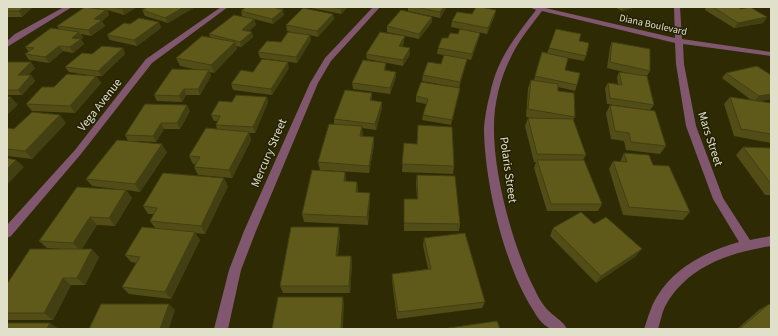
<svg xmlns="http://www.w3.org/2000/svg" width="778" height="336" viewBox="0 0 778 336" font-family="'Source Sans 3',sans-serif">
<rect width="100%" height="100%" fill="#2e2a03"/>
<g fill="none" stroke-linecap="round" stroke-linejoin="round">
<!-- minor -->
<g fill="#80576e" fill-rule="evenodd">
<polygon points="64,7 72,7 7,47 7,41 15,34"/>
<polygon points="221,7 228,7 152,63 81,154 11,236 7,238 7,225 75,150 146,59"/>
<polygon points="373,7 380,7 331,61 318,83 256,231 241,270 228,329 214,329 229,270 244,231 310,83 325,58"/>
<path d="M529,7H541L675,38L674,7H680L682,39L771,52V56L683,44L684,64L696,126L723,198L750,240L771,236V246C731,252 689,266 667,303C662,311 661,320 658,329H644C648,318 651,305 658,295C676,266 708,251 739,242L713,199L686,126L676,64L675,43L542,11C530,27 518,41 510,59C500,79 494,104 494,126C493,173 513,248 535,290C538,297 544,307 550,312C556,318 563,321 567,329C562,329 553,331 549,328C542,324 537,317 533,310C504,265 484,181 484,127C485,116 487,105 490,94C497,59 515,37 536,10Z"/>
</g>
</g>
<!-- wall -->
<g fill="#524d16">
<polygon points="7,7 33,7 22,17 7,17"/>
<polygon points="98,7 137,7 124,15 107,10 109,15 102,21 105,26 91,36 81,34 83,38 81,39 84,44 73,53 63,51 49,63 29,60 25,54 29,52 25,47 60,30 57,26 99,9"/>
<polygon points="148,7 195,7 168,23 145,16 142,10"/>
<polygon points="311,7 348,7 341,14 311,8"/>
<polygon points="408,7 447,7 446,8 440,18 408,11"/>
<polygon points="615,7 636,7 622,11"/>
<polygon points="706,7 738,7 741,9 767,17 763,23 734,28 705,10"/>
<polygon points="284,8 282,9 284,15 273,24 254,19 256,25 249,31 253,37 241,47 236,46 237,49 214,73 210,72 211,76 200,95 186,95 182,102 157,101 154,95 198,70 180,66 176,58 210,37 209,34 252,19 242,16 241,11"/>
<polygon points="496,10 495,15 487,34 451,27 452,21 472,14"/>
<polygon points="333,14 334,19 318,37 310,35 311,40 297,63 260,58 258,52 301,34 287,31 286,25"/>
<polygon points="432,17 432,22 419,39 387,32 387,26"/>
<polygon points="159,22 161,28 137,46 110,40 107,35 130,24"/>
<polygon points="556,29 579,41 586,56 584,61 568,58 565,70 577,85 575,91 558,87 558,91 575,117 573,120 586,155 583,160 602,204 598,211 547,211 534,168 536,162 534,162 525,126 528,118 531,118 526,117 528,88 531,80 534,80 542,52 547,53"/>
<polygon points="480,33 479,38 471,60 467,59 466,64 459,88 422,81 423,75 441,64 444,55 437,54 438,48 448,38 458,34"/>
<polygon points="404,42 402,47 410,48 410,54 403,66 367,59 366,54"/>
<polygon points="612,42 650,71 647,76 654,105 650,110 666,146 660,154 626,150 624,141 611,139 606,113 610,105 648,110 607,104 605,88 608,83 618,84 617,77 619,72 632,74 607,68 610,47"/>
<polygon points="123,48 125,54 102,76 96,76 101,83 75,113 32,111 26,104 54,87 94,76 69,72 65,67 92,54"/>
<polygon points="7,62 35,68 28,75 31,75 35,81 22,95 7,95"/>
<polygon points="289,68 272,95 233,90 231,84"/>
<polygon points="386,69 386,70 396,72 396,77 390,94 353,89 352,83"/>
<polygon points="726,73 771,75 771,99 758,101 771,103 771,143 734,136 724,104 730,97 751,100 722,78"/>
<polygon points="460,88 451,125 422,120 423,115 426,104 416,102 416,96"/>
<polygon points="372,99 372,101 382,108 376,130 362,128 362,136 374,137 374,145 369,173 320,170 318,162 334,125 334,119"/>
<polygon points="232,102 268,102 255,133 249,133 251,140 232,178 198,175 194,167 196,164 193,164 189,156 217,129 216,125 218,121 214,121 211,115"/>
<polygon points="190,111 180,129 164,129 156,142 135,141 167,152 140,192 126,190 132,198 115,226 97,225 81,249 99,257 85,285 71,285 53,320 7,320 7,284 62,249 47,248 39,241 124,190 92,186 86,179 128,141 125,135"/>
<polygon points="66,123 32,159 7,156 7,128 14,129"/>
<polygon points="404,143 454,166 453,174 402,172"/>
<polygon points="743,147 771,148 771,195 765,195 736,155"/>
<polygon points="624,153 653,165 690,212 683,220 623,215 609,169 613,161 620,162"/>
<polygon points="345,172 346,181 357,182 358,192 370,193 370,200 368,225 304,222 302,214"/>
<polygon points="417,175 460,224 459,231 404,231 404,199 417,199 416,183"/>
<polygon points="228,186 205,234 195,233 200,240 171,299 129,294 122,287 136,263 131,262 125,255 155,228 150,221 154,214 148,214 143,206"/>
<polygon points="594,224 636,256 596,283 550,236 553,228"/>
<polygon points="340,234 338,256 351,256 352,263 350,293 283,293 280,286"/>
<polygon points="424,238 485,302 482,308 397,319 392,281 392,274 428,269 423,245"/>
<polygon points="769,304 771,329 737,329 759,310"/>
</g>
<!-- shaded-wall -->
<g fill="#423f12">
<polygon points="24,7 33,7 22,17 19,11"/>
<polygon points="126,7 137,7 124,15 122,9"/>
<polygon points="184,7 195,7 168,23 165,18"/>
<polygon points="277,7 284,7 284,8 277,13 276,8"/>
<polygon points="343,7 348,7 341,14 341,9"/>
<polygon points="444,7 447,7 446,8 440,18 440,12"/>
<polygon points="624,7 636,7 622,11"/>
<polygon points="106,10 109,15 102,21 105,26 91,36 88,30 94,19"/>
<polygon points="283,10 284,15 273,24 272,19"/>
<polygon points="496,10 495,15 487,34 488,28"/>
<polygon points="333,14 334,19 318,37 317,31"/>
<polygon points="432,17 432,22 419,39 419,34"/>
<polygon points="767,17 763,23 734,28 738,23"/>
<polygon points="254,19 256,25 244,35 242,30"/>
<polygon points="159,22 161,28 137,46 134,40"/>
<polygon points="79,32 83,38 81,39 84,44 73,53 70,47 72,38"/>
<polygon points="252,32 253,37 241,47 240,42"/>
<polygon points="480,33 479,38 471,60 472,54"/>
<polygon points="310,35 311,40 297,63 296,57"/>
<polygon points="405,36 404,42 399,52 399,46"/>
<polygon points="235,42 237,49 214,73 211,65"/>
<polygon points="59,46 63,51 49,63 45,57"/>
<polygon points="123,48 125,54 102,76 98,71"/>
<polygon points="410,48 410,54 403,66 403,60"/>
<polygon points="467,59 466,64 459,88 460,82"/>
<polygon points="31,62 35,68 23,81 18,75"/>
<polygon points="288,62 289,68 272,95 271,89"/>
<polygon points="386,63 386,69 384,76 384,70"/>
<polygon points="209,70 211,76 200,95 198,89"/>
<polygon points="396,72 396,77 390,94 390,88"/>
<polygon points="31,75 35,81 22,95 18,90"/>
<polygon points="96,76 101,83 75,113 70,106"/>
<polygon points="460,88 459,94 451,125 452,120"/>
<polygon points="184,89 186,95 182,102 179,96"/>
<polygon points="372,93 372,99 370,106 370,100"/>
<polygon points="771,94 771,99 754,102 759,96"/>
<polygon points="11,97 18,105 7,115 7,101"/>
<polygon points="267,97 268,102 255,133 253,127"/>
<polygon points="382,102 382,108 376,130 375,124"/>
<polygon points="187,105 190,111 180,129 177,123"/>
<polygon points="60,115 66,123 32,159 25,151"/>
<polygon points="161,123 164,129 156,142 153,136"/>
<polygon points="362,126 363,134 361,144 360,136"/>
<polygon points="249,132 251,140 232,178 229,170"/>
<polygon points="374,137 374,145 369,173 369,166"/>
<polygon points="162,144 167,152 140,192 135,184"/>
<polygon points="16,160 24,167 7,185 7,169"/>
<polygon points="345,172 346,180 345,189 344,181"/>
<polygon points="224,178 228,186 205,234 201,226"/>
<polygon points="357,182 358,190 356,199 356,192"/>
<polygon points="126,190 132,198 115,226 109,218"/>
<polygon points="370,193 370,200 368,225 367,217"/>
<polygon points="90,217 97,225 81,251 73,243"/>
<polygon points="339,227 340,234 337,263 336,256"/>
<polygon points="195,232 200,240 171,299 165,292"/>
<polygon points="92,249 99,257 85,285 77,278"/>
<polygon points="642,249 636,256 596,283 601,276"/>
<polygon points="351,256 352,263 350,293 349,286"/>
<polygon points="63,278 71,285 53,320 44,313"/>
<polygon points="343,297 344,304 343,329 341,329"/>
<polygon points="169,304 175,310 169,329 160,329"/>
<polygon points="50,323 59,329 47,329"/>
</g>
<!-- building -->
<g fill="#5f5a1a" stroke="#423f12">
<polygon points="7,7 24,7 19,11 7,11"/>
<polygon points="85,7 106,10 94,19 102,20 88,30 57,26"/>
<polygon points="112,7 126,7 122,9"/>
<polygon points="148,7 184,7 165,18 142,10"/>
<polygon points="246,7 277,7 276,8 283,10 272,19 241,11"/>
<polygon points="332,7 343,7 341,9"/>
<polygon points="415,7 444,7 440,12"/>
<polygon points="476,7 480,7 496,10 488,28 452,21 457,12 472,14"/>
<polygon points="713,7 738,7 741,9 750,7 767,17 738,23"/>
<polygon points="303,8 333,14 317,31 286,25"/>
<polygon points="401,10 432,17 419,34 387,26"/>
<polygon points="234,15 254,19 242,30 252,32 240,42 209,34"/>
<polygon points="139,18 159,22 134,40 107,35 124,23 130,24"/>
<polygon points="51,28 79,32 72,38 81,39 70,47 59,46 45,57 25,54 34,48 25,47"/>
<polygon points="460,29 480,33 472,54 438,48 442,38 448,38 450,33 458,34"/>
<polygon points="556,29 581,34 579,41 589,43 586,56 549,48"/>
<polygon points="288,32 310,35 296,57 258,52 267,41 281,42"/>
<polygon points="380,32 405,36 399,46 410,48 403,60 366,54"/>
<polygon points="202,36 235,42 211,65 176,58"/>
<polygon points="612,42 650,49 650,71 610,62"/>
<polygon points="102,46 123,48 98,71 65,67 82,53 92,54"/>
<polygon points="542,52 568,58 565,70 580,73 577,85 535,76"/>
<polygon points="444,55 467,59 460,82 423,75 428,62 441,64"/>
<polygon points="262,59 288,62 271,89 231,84 241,70 253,72"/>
<polygon points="363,60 386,63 384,70 396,72 390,88 352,83"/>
<polygon points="7,62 31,62 18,75 31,75 18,90 7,90"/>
<polygon points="757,66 771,75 771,94 759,96 726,73"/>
<polygon points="172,69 209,70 198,89 184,89 179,96 154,95"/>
<polygon points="619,72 647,76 654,105 610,98 608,83 622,85"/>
<polygon points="67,74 96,76 70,106 26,104 42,87 54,87"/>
<polygon points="531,80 558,84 558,91 574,93 575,117 528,109"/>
<polygon points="421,82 460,88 452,120 423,115 428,99 416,96"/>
<polygon points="345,90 372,93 370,100 382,102 375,124 334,119"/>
<polygon points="236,95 267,97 253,127 216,125 220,116 211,115 219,101 232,102"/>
<polygon points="7,97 11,97 7,101"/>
<polygon points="730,97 771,103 771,134 741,129"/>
<polygon points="145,104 187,105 177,123 161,123 153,136 125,135"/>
<polygon points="610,105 655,111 666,146 631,142 629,133 615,131"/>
<polygon points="32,112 60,115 25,151 7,149 7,128 14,129"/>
<polygon points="528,118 573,119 586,155 537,154"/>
<polygon points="329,124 362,126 360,136 374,137 369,166 318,162"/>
<polygon points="418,125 452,127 454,166 402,164 404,143 417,144"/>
<polygon points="206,128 249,132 229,170 194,167 200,157 189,156"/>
<polygon points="117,140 162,144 135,184 86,179"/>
<polygon points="743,147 771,148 771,184"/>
<polygon points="624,153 649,155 653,165 669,166 690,212 629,207 613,161 627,162"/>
<polygon points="7,158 16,160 7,169"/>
<polygon points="537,160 584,160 602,204 551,204"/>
<polygon points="312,170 345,172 344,181 357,182 356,192 370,193 367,217 302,214"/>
<polygon points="163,173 224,178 201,226 150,221 157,208 143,206"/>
<polygon points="417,175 455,176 460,224 404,223 404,199 418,199"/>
<polygon points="77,187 126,190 109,218 90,217 73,243 39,241"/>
<polygon points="581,212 594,224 606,217 642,249 601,276 553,228"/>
<polygon points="142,227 195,232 165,292 122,287 140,257 125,255"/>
<polygon points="291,227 339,227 336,256 351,256 349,286 280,286"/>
<polygon points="465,233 485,302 398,312 392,274 431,269 424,238"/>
<polygon points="30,249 92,249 77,278 63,278 44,313 7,313 7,284"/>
<polygon points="278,297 343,297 341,329 272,329"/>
<polygon points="101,304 169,304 160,329 89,329"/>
<polygon points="769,304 771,306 771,329 739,329"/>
<polygon points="497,321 500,329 442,329"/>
<polygon points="7,323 50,323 47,329 7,329"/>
</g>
<g text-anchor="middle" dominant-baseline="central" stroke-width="3" stroke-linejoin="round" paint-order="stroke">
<!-- far-street labels -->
<g font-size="10" fill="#e1e0cb" stroke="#232004">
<text transform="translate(653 25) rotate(12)">Diana Boulevard</text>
</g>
<!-- street labels -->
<g font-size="12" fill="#e1e0cb" stroke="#232004">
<text transform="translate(100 105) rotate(-52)">Vega Avenue</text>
<text transform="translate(710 139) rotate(72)">Mars Street</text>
<text transform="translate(269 153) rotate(-67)">Mercury Street</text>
<text transform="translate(508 170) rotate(82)">Polaris Street</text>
</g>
</g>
<!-- border -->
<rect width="778" height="336" fill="none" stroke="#e1e0cb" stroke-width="16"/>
</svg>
